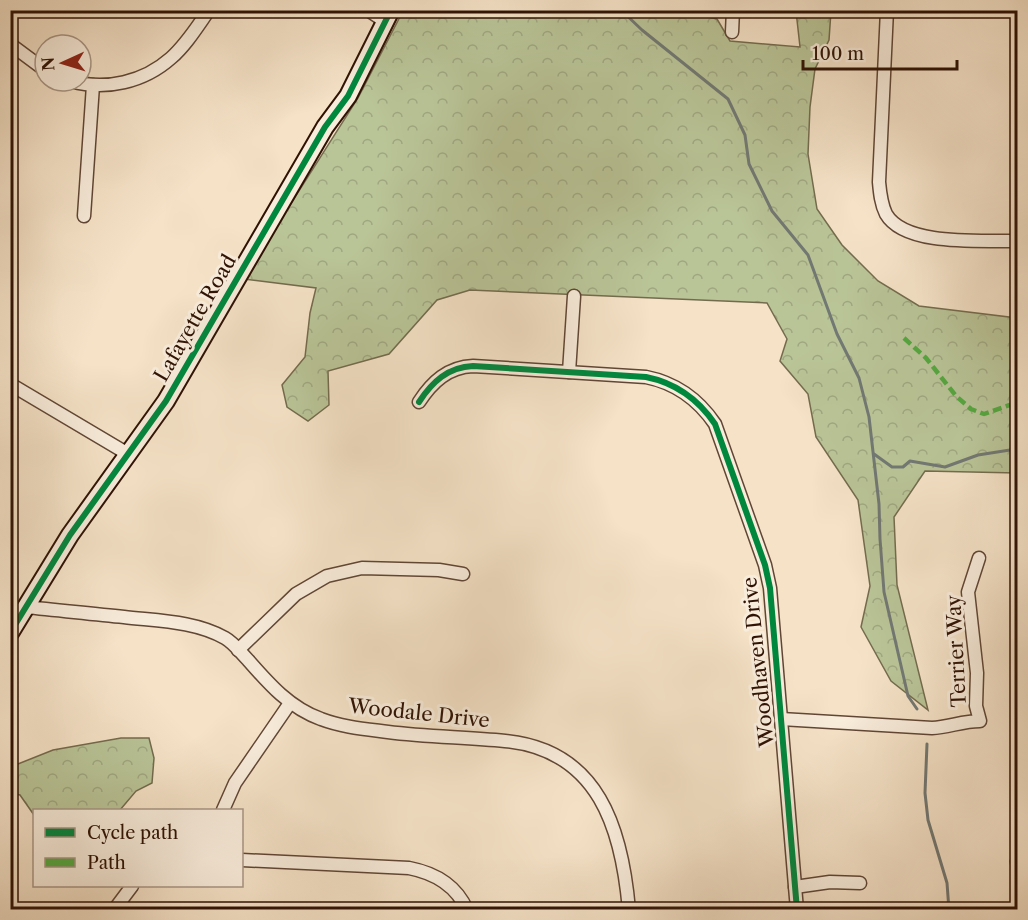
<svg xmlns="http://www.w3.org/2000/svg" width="1028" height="920" viewBox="0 0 1028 920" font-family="'Libre Caslon Text',serif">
<defs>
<pattern id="forest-crowns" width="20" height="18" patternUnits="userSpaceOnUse" patternTransform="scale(1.5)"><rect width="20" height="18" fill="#b9c497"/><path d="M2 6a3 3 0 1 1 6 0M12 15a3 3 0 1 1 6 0" fill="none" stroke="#9fa780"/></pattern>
</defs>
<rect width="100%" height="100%" fill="#f5e2c7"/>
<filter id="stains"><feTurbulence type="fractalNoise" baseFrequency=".00333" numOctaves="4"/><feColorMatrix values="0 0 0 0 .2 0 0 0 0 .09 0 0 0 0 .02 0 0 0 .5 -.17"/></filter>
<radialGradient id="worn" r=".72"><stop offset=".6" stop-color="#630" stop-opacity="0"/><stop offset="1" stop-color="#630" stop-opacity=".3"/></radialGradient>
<!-- forest -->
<g fill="url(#forest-crowns)" stroke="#746b4e" stroke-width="1.5">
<polygon points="403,11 685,11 717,19 730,41 800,47 796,11 831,11 829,40 815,69 810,107 808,154 817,209 842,245 878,281 919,306 1017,318 1017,473 925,471 894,517 897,585 928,710 891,681 861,627 870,586 858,500 816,437 808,394 780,361 787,339 767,303 470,290 437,300 389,354 328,371 329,405 308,421 287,407 282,385 305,357 310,313 316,288 243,279 358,98"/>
<polygon points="121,738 149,738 154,758 152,783 136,791 120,810 34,810 34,815 20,795 11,793 11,764 18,764 53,750"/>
</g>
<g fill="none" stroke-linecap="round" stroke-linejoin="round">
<!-- stream -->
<g stroke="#727873" stroke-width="3">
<polyline points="621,10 642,30 728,99 745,135 749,164 772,211 808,255 837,334 859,378 869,417 879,504 880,539 884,592 908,696 917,709"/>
<polyline points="874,454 892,467 903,467 910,461 945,467 978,455 1010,450 1018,438"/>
<polyline points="927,744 925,793 928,820 947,883 949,910"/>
</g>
<defs>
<g id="street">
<polyline points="368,10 386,22"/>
<path d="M887,10L879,182C880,193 881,204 886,214C905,247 983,240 1018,241"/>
<polyline points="732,32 733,10"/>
<polyline points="10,44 45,70"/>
<path d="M71,81C106,91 144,82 171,58C186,45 197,27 209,10"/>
<polyline points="84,216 93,85"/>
<polyline points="569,372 574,296"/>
<polyline points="10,384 128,454"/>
<path d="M419,402C432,382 448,367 473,366L646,377C676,383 698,399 715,424L765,565L770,588L797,910"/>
<path d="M25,607C58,610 91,614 124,617C158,621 195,621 225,638C234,643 241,653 248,660C269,684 290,708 321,719C342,727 365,729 388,732C427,737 466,737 505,741C599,750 622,829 629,910"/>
<polyline points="238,650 296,594 327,576 362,568 439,570 463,574"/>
<path d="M781,719L932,728C949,727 963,721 980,721L976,706L977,673L968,592L979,558"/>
<polyline points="223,810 235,783 290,703"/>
<path d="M242,860L409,868C435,873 456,885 467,910"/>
<polyline points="1017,861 1018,870"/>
<polyline points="795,887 830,882 860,883"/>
<polyline points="114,910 132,886"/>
</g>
<polyline id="secondary" points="10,633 70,535 166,401 325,127 348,96 391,10"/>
</defs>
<!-- street casing -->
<use href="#street" stroke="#604635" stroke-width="15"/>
<!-- secondary casing -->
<use href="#secondary" stroke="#2f1204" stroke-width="20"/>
<!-- street -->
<use href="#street" stroke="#f8ecdb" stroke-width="12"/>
<!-- secondary -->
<use href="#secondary" stroke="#f8ecdb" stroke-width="16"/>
<!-- quiet -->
<polyline stroke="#54a840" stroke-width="4.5" stroke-dasharray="9 4.5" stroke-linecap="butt" points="904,338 926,358 956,396 971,409 984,414 1018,402"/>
<defs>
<g id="cycleway">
<path d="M419,402C432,382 448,367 473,366L646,377C676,383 698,399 715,424L765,565L770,588L797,910"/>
<polyline points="10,633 70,535 166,401 325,127 348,96 391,10"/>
</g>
</defs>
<!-- cycleway casing -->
<use href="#cycleway" stroke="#f8ecdb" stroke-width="10"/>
<!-- cycleway -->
<use href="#cycleway" stroke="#00873e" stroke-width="6"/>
</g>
<g text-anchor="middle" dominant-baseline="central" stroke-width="6" stroke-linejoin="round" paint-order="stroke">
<!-- street labels -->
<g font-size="20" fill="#2f1204" stroke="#f8ecdb">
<text transform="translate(195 318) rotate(-60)">Lafayette Road</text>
<text transform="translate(956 651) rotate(-93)">Terrier Way</text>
<text transform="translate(758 662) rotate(-96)">Woodhaven Drive</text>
<text transform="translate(419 713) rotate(6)">Woodale Drive</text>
</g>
</g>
<!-- margin -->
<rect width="1028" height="920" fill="none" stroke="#f5e2c7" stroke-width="36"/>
<rect x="12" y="12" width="1004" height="896" fill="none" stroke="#2f1204" stroke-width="3"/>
<rect x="18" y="18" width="992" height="884" fill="none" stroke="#2f1204" stroke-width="1.5"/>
<!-- legend -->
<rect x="33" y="809" width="210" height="78" fill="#f8ecdb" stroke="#a89585" stroke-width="1.5"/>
<rect x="45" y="828" width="30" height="9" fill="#00873e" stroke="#a89585" stroke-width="1.5"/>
<text x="87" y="839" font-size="18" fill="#2f1204">Cycle path</text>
<rect x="45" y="858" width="30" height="9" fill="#54a840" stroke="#a89585" stroke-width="1.5"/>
<text x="87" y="869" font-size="18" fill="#2f1204">Path</text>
<!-- north arrow -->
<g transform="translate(63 63) rotate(266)"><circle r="28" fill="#f8ecdb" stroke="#a89585" stroke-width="1.5"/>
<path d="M0-4.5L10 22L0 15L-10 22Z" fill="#8f2418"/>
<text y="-9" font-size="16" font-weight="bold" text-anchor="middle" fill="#2f1204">N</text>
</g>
<!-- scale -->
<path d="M803 60v9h154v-9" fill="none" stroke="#2f1204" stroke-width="3"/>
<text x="812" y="60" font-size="18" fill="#2f1204" stroke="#f8ecdb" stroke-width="4.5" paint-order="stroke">100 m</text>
<rect width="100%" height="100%" filter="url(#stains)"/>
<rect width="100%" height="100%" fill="url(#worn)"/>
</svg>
